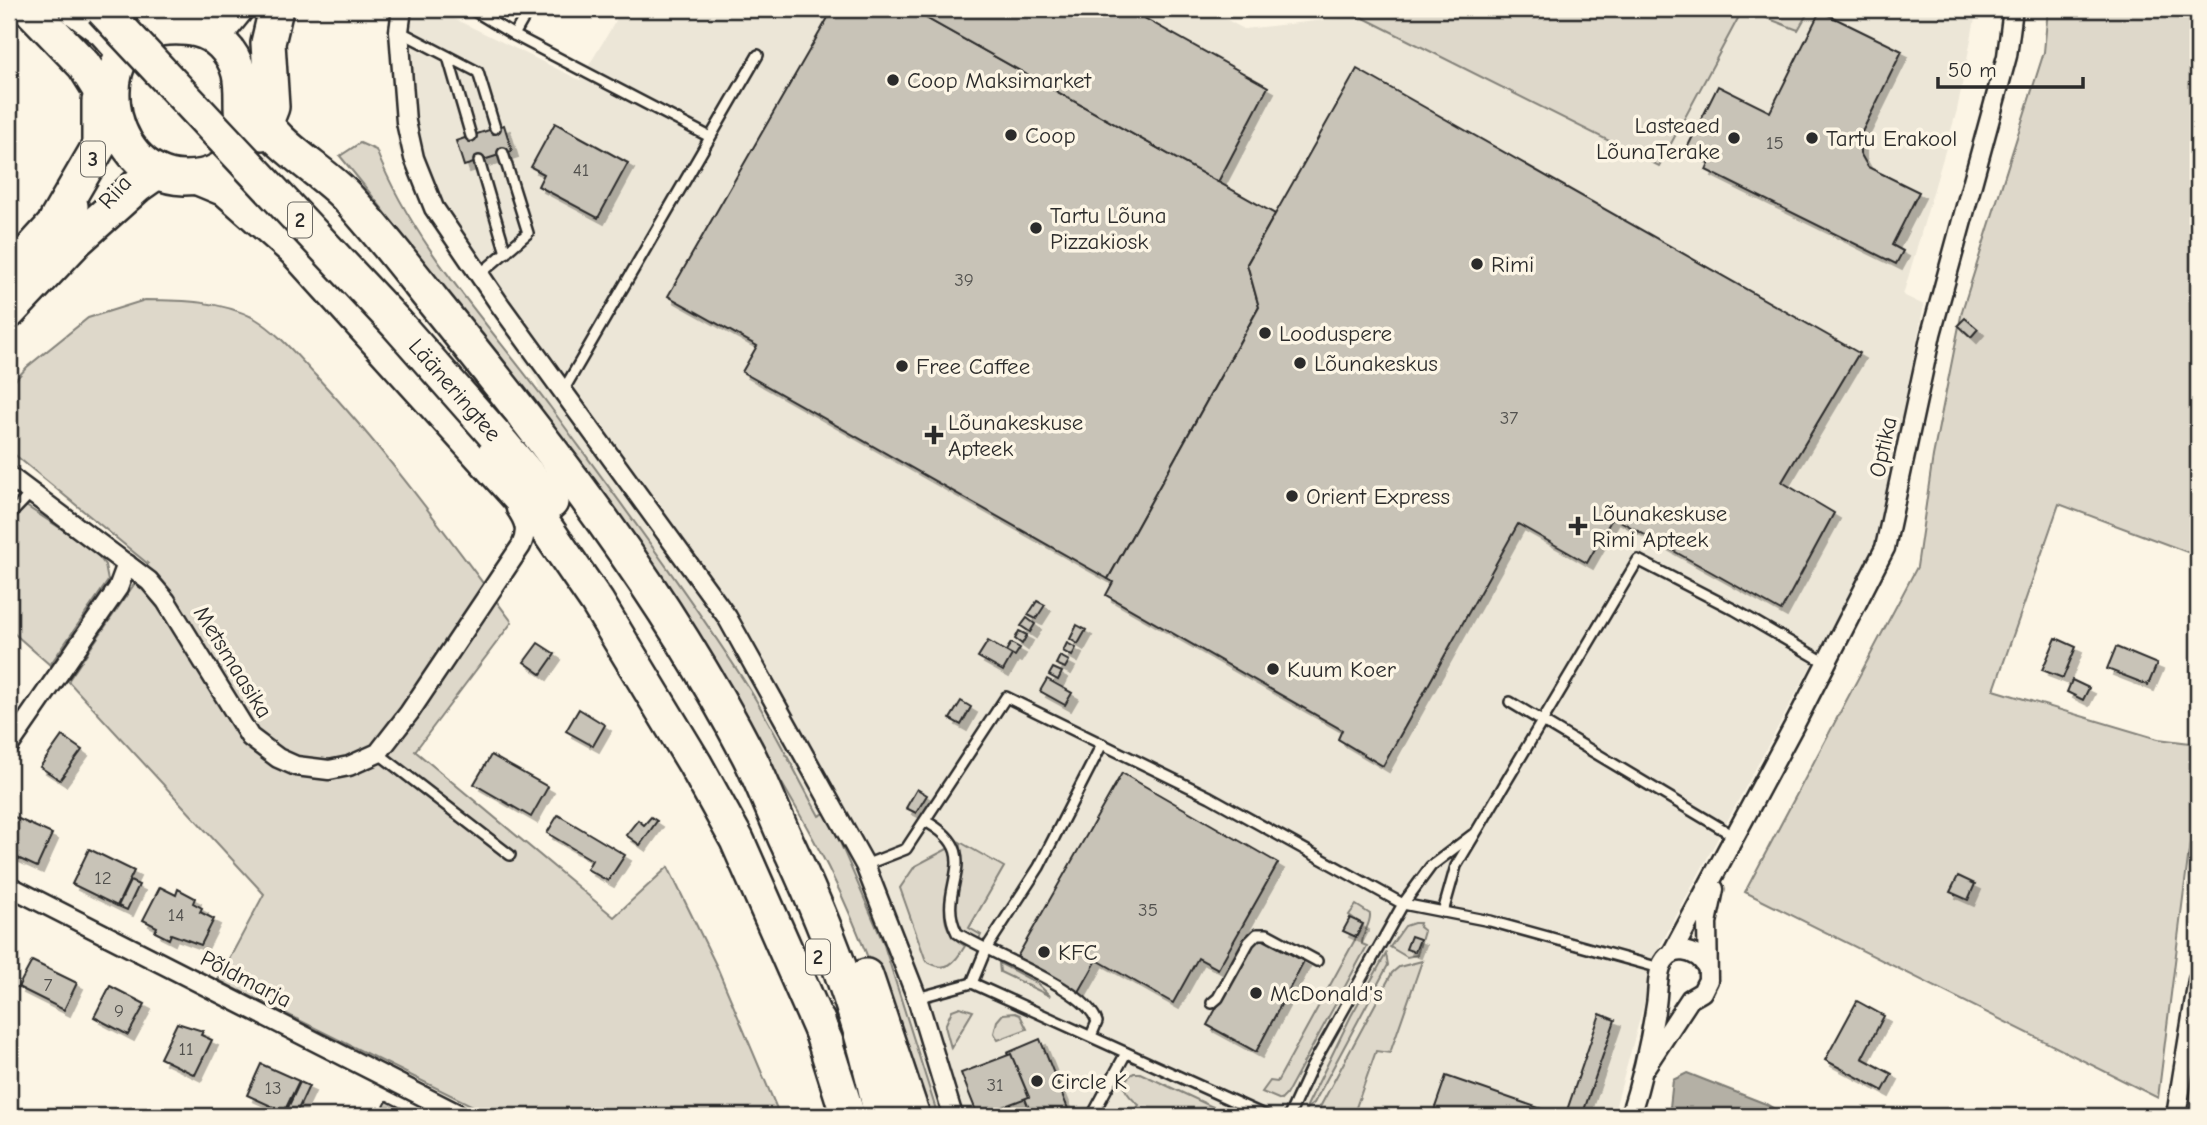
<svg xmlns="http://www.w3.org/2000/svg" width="2207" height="1125" viewBox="0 0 2207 1125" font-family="'Comic Neue',sans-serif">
<defs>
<filter id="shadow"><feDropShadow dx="6" dy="6" stdDeviation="0" flood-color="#0004"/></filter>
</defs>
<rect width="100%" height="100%" fill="#fcf5e5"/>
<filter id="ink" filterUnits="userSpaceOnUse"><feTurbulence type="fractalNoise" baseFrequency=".0143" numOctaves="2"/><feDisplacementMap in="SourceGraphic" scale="14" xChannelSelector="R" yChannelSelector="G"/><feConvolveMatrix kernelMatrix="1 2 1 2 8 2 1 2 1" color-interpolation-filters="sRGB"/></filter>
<g filter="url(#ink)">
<!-- built -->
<polygon fill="#ece6d7" points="388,9 434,9 580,80 623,9 1207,9 1244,29 1360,16 1659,166 1743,9 1798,30 1810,9 1977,9 1957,110 1903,295 1924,305 1876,545 1660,946 1613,1116 938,1116 883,942 827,813 820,816 752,694 698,611 541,395 536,379 430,224 398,147"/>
<!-- green -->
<g fill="#ded8ca" stroke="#84827a" stroke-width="2">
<polygon points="1346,9 1810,9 1798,30 1743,9 1659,166"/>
<polygon points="2048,9 2198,9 2198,556 2059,504 1994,690 2158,739 2198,744 2198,778 2158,1098 1745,892 1917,567 1933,456 1962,311 2044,52"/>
<path d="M360,143L376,150C415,248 489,324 551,408C619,501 688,593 750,690C775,731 796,774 819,816L827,812L883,942L938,1116H923C895,1031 868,947 828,867C756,725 659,598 568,468C494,363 422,255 340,156Z"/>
<path d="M145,300C182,300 221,301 254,318C278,332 298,357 316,376C388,453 449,538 512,622L415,751L614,917L668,867L717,967L780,1116H493L218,980L264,894L68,681L148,564L9,450V387L27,367L88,318Z"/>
<polygon points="9,495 94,550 105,565 108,581 50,665 9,629"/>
<path d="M960,842L1004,867L969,928L981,935L979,939C973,936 963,933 960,927C948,907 967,867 960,842Z"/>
<path d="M949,848C961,882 923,920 965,946C955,963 946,974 926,961L900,888L915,866Z"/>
<path d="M1356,905L1370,914C1371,924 1362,933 1362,944L1367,946L1286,1095L1281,1100L1262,1092L1270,1081L1277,1082L1363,925L1349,915Z"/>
<polygon points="1414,923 1420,923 1419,927 1424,931 1417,955 1407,957 1390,947 1405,926"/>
<polygon points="1386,954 1388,965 1314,1103 1305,1110 1351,1016"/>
<polygon points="1422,961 1390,1053 1376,1051 1353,1116 1321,1116 1320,1107 1392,973 1399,967"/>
<polygon points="999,963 1037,983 1050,996 1000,972"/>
<polygon points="960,1007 973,1011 951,1048 945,1026 952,1010"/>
<polygon points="1015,1013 1020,1015 1027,1029 998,1040 994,1033 997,1021 1003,1014"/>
<path d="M1134,1073H1140L1232,1116H1131L1139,1105C1128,1096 1115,1083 1134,1073Z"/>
</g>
<!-- water -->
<polygon fill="#b4b0a5" stroke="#7d7b74" stroke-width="2" points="1687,1073 1766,1104 1786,1116 1683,1116 1670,1107 1673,1080"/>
<!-- building -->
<g fill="#c8c3b7" stroke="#2b2b2b" stroke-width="2" filter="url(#shadow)">
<polygon points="833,9 910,9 1275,214 1247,264 1259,307 1108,579 742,372 757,346 668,296"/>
<polygon points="910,9 1128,9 1268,87 1218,182"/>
<polygon points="1820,11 1902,51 1860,136 1860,153 1868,167 1919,192 1892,245 1903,251 1896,264 1706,170 1710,161 1686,150 1718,86 1770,112"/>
<polygon points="1357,69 1859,353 1782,482 1834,513 1781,611 1613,517 1587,563 1518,524 1383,766 1338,739 1342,730 1106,595 1113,582 1108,579 1259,307 1247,264"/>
<polygon points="555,123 628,163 598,218 538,186 544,174 531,167"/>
<polygon points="504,125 512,151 464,166 456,141"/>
<polygon points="1965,318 1978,329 1971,337 1958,325"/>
<polygon points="1037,601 1045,605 1036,619 1028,615"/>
<polygon points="1027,618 1035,624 1030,632 1021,626"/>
<polygon points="1077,625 1086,630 1078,644 1070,639"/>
<polygon points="1019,631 1027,635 1022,644 1015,639"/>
<polygon points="2056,638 2076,647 2063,678 2042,670"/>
<polygon points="988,641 1012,655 1003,671 978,657"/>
<polygon points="538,643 555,654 541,674 524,662"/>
<polygon points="1011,643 1020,648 1015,656 1006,651"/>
<polygon points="1067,643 1076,648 1072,656 1063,651"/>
<polygon points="2116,647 2157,664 2148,685 2107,669"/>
<polygon points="1060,656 1069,661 1065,668 1056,664"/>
<polygon points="1053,668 1062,672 1058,680 1049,675"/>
<polygon points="1047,679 1072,693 1065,705 1040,691"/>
<polygon points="2072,680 2089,688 2083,700 2067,692"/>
<polygon points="961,701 971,707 961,725 950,719"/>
<polygon points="579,709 605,725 593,746 566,731"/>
<polygon points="62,736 82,750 60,780 40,767"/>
<polygon points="491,755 548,787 531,817 474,784"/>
<polygon points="1122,773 1278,863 1218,969 1198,958 1173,1003 1097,960 1079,992 1017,957"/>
<polygon points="917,789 927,795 916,813 906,808"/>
<polygon points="558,815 625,855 608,881 587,869 592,860 547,833"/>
<polygon points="12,816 52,834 37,867 9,854 9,822"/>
<polygon points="651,817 657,821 640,845 626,835 638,820 644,825"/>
<polygon points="89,849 134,871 117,906 72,884"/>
<polygon points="1958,876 1975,884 1968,900 1950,892"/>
<polygon points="130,881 139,885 127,910 118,906"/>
<polygon points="160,887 176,895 178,889 195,898 193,903 202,908 200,912 214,919 201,945 171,934 169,939 155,932 157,927 143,920"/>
<polygon points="1350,918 1363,924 1356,937 1343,931"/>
<polygon points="1256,936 1304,961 1256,1052 1207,1025"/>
<polygon points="1411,936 1420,939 1415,952 1406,949"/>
<polygon points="32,961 77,983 64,1010 18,987"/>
<polygon points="110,986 145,1004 128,1035 94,1017"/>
<polygon points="1857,1001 1884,1016 1862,1058 1892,1074 1883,1091 1825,1060"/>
<polygon points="1600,1014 1615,1020 1582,1116 1565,1116"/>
<polygon points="177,1023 203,1031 201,1035 212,1040 195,1075 160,1058"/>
<polygon points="1040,1039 1068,1109 1049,1116 1032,1116 1007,1053"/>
<polygon points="1011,1054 1029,1097 978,1116 961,1073"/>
<polygon points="261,1064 299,1081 284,1112 247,1095"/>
<polygon points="1446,1076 1562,1116 1432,1116"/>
<polygon points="300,1082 309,1086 295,1116 282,1114 285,1114"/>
<polygon points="387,1101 401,1108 397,1116 379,1116"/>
</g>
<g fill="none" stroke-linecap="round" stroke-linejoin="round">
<defs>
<g id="lane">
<polyline points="471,9 514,35 710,137"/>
<polyline points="399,31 478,72 495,128"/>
<polyline points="514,35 529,9"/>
<polyline points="448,57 471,136"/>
<polyline points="479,161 506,253"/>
<polyline points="479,275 528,233 503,153"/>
<polyline points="563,391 758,55"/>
<polyline points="9,516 32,492"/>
<polyline points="1510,702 1734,836"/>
<polyline points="378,753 510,855"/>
<path d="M925,821C989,855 933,888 957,933C989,954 1087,988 1097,1022L1091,1036"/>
<polyline points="865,865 906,849 1006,697 1210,797 1403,904 1490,921 1660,968"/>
<polyline points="1443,912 1456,866 1638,560 1735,610 1826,663"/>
<polyline points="972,983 986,949 1039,867 1102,744"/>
<polyline points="917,998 972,983 1266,1116"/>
<polyline points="1212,1003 1218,998 1249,942 1257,934 1267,934 1317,961"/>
<polyline points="1092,1116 1126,1053"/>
<polyline points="1289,1116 1311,1068 1403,904 1431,866 1472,835"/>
</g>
<g id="street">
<polyline points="402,9 399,31 406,122 414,158 434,208 500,305 727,617 865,865 917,998 953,1116"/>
<path d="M9,476L149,581L166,601L250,737L278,758L296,766L329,770L349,766L378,753L409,713L521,546C528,531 525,522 516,509"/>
<polyline points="9,746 118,588 127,564"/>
<polyline points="9,886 462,1116"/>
<polyline points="1672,953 1797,720 1885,548 1931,334 2007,56 2013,9"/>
<polyline points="1646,1066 1690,999 1702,992 1708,980 1707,923 1714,889"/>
<path d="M1630,1116C1642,1079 1650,1043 1656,1005C1658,993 1657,978 1661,967C1670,943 1696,949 1707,967"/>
<polyline points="2176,1116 2198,980"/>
</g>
<g id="highway">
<polyline points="30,9 84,65 99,89"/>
<polyline points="76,9 104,30 122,50"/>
<polyline points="210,33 223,25 236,9"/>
<path d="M257,108C270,143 319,168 345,195C376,228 404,265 433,301C549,444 664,592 749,756C762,782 773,811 785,838C825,923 859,1009 878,1102"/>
<polyline points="262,133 272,107 268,43 276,9"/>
<path d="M219,170C208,177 197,178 184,178C99,175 86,32 168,28C189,27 207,29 222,44C255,77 231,112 248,132"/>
<polyline points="198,178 227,190 295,250 544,525 597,602 695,764 737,840 826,1042"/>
<polyline points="56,220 99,146 99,101"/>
<polyline points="9,274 71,206"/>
<polyline points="9,312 78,239 137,186 157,172"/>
<polyline points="494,434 551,502"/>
<polyline points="866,976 913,1116"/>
<polyline points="818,1021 848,1116"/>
</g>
</defs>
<!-- lane casing -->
<use href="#lane" stroke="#2b2b2b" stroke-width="14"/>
<!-- street casing -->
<use href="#street" stroke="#2b2b2b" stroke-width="23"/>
<!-- highway casing -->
<use href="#highway" stroke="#2b2b2b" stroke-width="38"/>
<!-- lane -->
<use href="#lane" stroke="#fcf5e5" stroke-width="9"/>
<!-- street -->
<use href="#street" stroke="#fcf5e5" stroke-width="18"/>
<!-- highway -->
<use href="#highway" stroke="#fcf5e5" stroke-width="33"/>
<defs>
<polyline id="highway-bridge" points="102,9 397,324 494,434"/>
</defs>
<!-- highway-bridge casing -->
<use href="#highway-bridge" stroke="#2b2b2b" stroke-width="38" stroke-linecap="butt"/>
<!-- highway-bridge -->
<use href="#highway-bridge" stroke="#fcf5e5" stroke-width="33"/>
</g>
</g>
<!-- markers -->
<g fill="#2b2b2b" stroke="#fcf5e5" stroke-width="2.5">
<circle cx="893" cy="80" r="7"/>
<circle cx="1011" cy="135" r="7"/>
<circle cx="1734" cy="138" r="7"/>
<circle cx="1812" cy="138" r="7"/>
<circle cx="1036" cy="228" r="7"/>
<circle cx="1477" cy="264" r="7"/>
<circle cx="1265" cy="333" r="7"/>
<circle cx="1300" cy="363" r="7"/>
<circle cx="902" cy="366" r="7"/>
<path d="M930.5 424.5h7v7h7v7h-7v7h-7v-7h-7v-7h7z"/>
<circle cx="1292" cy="496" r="7"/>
<path d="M1574.5 515.5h7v7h7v7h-7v7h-7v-7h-7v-7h7z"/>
<circle cx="1273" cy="669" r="7"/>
<circle cx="1044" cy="952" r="7"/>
<circle cx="1256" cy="993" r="7"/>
<circle cx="1037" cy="1081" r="7"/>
</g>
<g text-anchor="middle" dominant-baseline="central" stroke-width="7" stroke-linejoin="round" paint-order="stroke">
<!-- number labels -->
<g font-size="19" fill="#52514e">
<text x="1775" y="143">15</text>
<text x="581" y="170">41</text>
<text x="964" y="280">39</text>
<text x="1509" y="418">37</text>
<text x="103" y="878">12</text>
<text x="1148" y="910">35</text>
<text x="176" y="915">14</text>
<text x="48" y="985">7</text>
<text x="119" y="1011">9</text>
<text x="186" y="1049">11</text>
<text x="995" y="1085">31</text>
<text x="273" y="1088">13</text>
</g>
<!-- shield labels -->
<g fill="#fcf5e5" stroke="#6a6863" stroke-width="2">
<rect x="81" y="141.5" width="24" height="35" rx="5"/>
<rect x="288" y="202.5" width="24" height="35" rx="5"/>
<rect x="806" y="939.5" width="24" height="35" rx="5"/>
</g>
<g font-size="21" font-weight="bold" fill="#2b2b2b">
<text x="93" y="159">3</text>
<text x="300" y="220">2</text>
<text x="818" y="957">2</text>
</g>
<!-- poi labels -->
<g font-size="23" fill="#2b2b2b" stroke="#fcf5e5" text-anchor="start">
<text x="907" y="80">Coop Maksimarket</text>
<text x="1720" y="125" text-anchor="end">Lasteaed<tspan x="1720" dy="26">LõunaTerake</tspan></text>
<text x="1025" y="135">Coop</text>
<text x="1826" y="138">Tartu Erakool</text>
<text x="1050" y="215">Tartu Lõuna<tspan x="1050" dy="26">Pizzakiosk</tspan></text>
<text x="1491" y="264">Rimi</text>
<text x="1279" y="333">Looduspere</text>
<text x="1314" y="363">Lõunakeskus</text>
<text x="916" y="366">Free Caffee</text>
<text x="948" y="422">Lõunakeskuse<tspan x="948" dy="26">Apteek</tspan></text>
<text x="1306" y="496">Orient Express</text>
<text x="1592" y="513">Lõunakeskuse<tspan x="1592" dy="26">Rimi Apteek</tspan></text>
<text x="1287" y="669">Kuum Koer</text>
<text x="1058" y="952">KFC</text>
<text x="1270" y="993">McDonald's</text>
<text x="1051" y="1081">Circle K</text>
</g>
<!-- street labels -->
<g font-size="23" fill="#2b2b2b" stroke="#fcf5e5">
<text transform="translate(115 192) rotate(-48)">Riia</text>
<text transform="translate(455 390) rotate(49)">Lääneringtee</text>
<text transform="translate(1883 447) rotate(-78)">Optika</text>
<text transform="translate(233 662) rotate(58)">Metsmaasika</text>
<text transform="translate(246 979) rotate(27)">Põldmarja</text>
</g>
</g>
<!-- margin -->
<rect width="2207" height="1125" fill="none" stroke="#fcf5e5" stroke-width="35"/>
<rect x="18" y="18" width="2172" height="1090" fill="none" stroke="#2b2b2b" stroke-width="2.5" filter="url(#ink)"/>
<!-- scale -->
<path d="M1938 77v10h145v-10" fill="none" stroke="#2b2b2b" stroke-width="3.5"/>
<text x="1948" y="77" font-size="21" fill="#2b2b2b" stroke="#fcf5e5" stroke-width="5" paint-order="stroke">50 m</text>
</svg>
